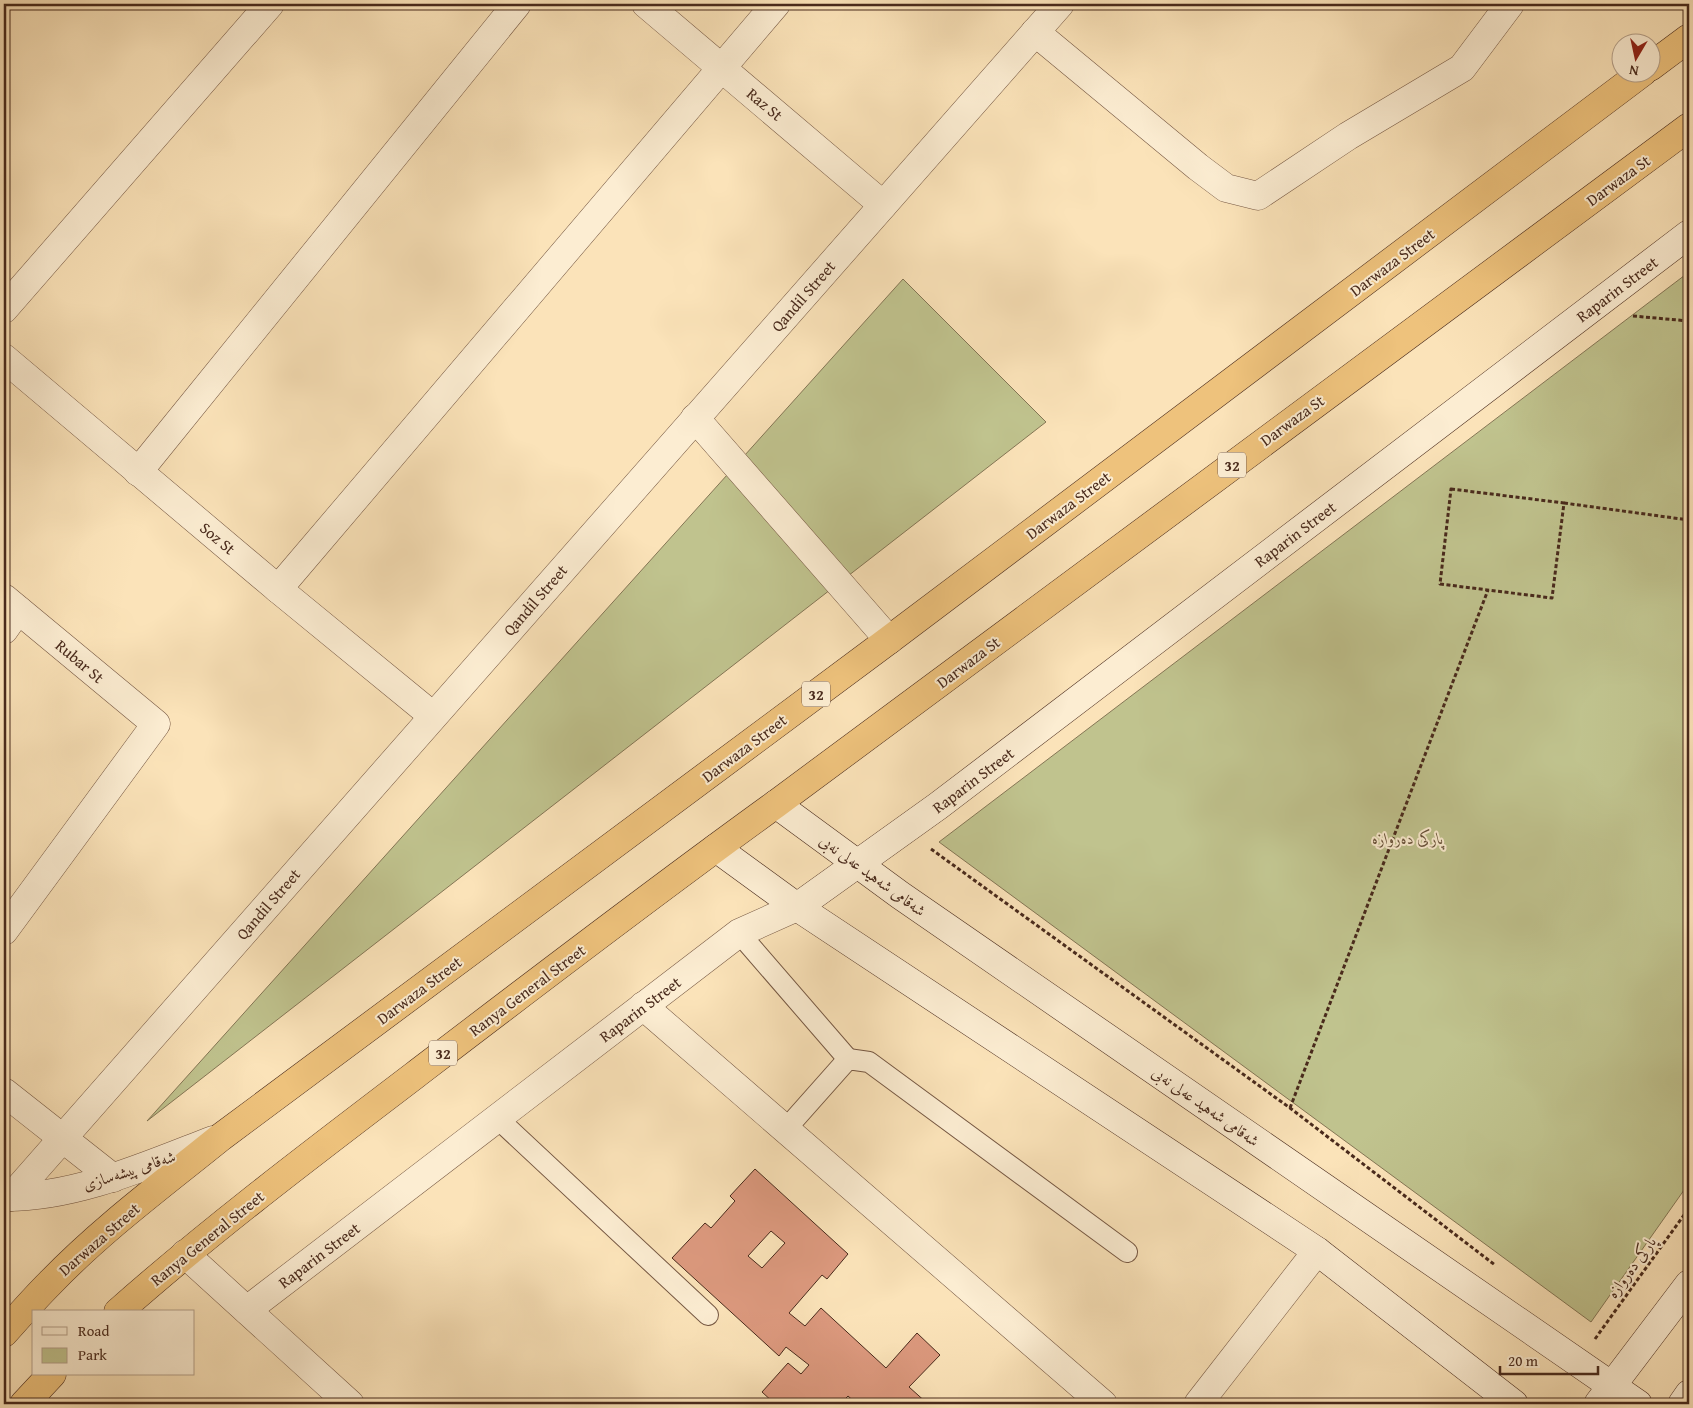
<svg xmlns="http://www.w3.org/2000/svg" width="1693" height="1408" viewBox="0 0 1693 1408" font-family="'Gentium Book Plus',Amiri,serif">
<rect width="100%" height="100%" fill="#fbe3b9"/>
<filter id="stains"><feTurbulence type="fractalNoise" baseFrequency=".004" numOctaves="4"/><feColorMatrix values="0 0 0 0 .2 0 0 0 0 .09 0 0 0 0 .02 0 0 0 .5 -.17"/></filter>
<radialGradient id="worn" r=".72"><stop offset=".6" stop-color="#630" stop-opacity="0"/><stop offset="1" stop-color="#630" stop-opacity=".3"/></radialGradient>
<!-- green -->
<g fill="#c0c38e" stroke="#847655">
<polygon points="1689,272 1689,1183 1591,1322 939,842"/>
<polygon points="903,279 1046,422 147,1121"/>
</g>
<!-- building -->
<path fill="#dc997e" stroke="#492a1c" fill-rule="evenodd" d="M755,1169L848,1254L827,1279L822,1275L789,1313L805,1326L821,1308L886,1368L917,1333L940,1355L909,1387L928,1404H857L848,1396L840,1404H773L774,1403L762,1392L788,1363L801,1374L809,1365L786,1347L779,1356L672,1258L705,1223L711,1228L735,1201L730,1196ZM771,1231L785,1243L762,1268L748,1256Z"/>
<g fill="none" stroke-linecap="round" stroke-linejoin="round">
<defs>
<g id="lane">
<polyline points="739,933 848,1059"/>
<polyline points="497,1118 708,1315"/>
<polyline points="785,1130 848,1059 869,1062 1127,1252"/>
</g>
<g id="street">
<polyline points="646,4 883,205"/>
<polyline points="1035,32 1198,167 1226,188 1258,196 1348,136 1462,68 1510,4"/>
<polyline points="4,309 270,4"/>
<polyline points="4,358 278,589 433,716"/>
<polyline points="695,418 889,640"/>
<polyline points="138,472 517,4"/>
<polyline points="278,589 776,4"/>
<polyline points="4,598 156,724 4,931"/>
<polyline points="4,630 18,610"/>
<polyline points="643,1006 1103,1404"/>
<polyline points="4,1092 113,1178"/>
<path d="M4,1197C75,1198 148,1165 213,1140"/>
<polyline points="11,1197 1060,4"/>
<polyline points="185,1254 350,1404"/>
<polyline points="247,1310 739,933 797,907"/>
<polyline points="1198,1404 1317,1251"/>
</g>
<g id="secondary">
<polyline points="776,804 900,895 1638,1404"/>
<polyline points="716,848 797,907 1317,1251 1514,1404"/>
<polyline points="797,907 938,806 1689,234"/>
<polyline points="1598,1404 1689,1284"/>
<polyline points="1682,1404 1689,1394"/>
</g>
<g id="highway">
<polyline points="1650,67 1689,38"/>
<path d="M118,1312C213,1228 314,1152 415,1075C534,984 654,892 776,804L1689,127"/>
<path d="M4,1333C19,1316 34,1299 50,1283C102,1229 163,1184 221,1137L889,640L1643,72"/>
<polyline points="24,1404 52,1374"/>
</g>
</defs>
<!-- lane casing -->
<use href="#lane" stroke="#765843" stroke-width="22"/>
<!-- street casing -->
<use href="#street" stroke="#765843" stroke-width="29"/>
<!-- secondary casing -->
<use href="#secondary" stroke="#492a1c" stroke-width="29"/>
<!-- highway casing -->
<use href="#highway" stroke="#492a1c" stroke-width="29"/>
<!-- path -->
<g stroke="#492a1c" stroke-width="3" stroke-dasharray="4 2.5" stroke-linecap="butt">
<polyline points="1633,316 1689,321"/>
<polygon points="1451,489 1564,503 1552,598 1440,584"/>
<polyline points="1564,503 1689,520"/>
<polyline points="931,849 1290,1108 1495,1265"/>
<polyline points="1290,1108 1488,590"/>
<polyline points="1595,1339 1689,1208"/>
</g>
<!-- lane -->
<use href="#lane" stroke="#fcedd2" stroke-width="20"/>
<!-- street -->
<use href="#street" stroke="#fcedd2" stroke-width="28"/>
<!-- secondary -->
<use href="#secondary" stroke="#fcedd2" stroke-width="28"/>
<!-- highway -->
<use href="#highway" stroke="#eec27c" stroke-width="28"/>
</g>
<g text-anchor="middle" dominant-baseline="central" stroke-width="4" stroke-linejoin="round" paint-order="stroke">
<!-- shield labels -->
<g fill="#fcedd2" stroke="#7f6453" stroke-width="1">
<rect x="1218" y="452.5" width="28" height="25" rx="4"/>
<rect x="802" y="681.5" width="28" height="25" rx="4"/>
<rect x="429" y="1040.5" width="28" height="25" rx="4"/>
</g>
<g font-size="15" font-weight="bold" fill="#492a1c">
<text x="1232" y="465">32</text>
<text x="816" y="694">32</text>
<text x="443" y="1053">32</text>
</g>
<!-- street labels -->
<g font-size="16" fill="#492a1c" stroke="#fcedd2">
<text transform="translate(765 104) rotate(40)">Raz St</text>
<text transform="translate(1618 180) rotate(-36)">Darwaza St</text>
<text transform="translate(1392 262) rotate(-37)">Darwaza Street</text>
<text transform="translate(1617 289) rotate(-37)">Raparin Street</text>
<text transform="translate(803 296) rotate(-49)">Qandil Street</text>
<text transform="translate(1292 420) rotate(-36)">Darwaza St</text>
<text transform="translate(1068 505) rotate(-37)">Darwaza Street</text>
<text transform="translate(1295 534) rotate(-37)">Raparin Street</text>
<text transform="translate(218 538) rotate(40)">Soz St</text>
<text transform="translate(535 600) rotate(-49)">Qandil Street</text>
<text transform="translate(80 661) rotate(40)">Rubar St</text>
<text transform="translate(968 662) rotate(-37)">Darwaza St</text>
<text transform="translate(744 748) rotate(-37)">Darwaza Street</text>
<text transform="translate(973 780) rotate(-37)">Raparin Street</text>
<text transform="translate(873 875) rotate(36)">شەقامی شەهید عەلی نەبی</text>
<text transform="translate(268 904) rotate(-49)">Qandil Street</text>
<text transform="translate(419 990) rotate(-37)">Darwaza Street</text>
<text transform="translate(527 990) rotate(-37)">Ranya General Street</text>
<text transform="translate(640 1009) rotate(-37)">Raparin Street</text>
<text transform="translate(1206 1106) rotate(35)">شەقامی شەهید عەلی نەبی</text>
<text transform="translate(129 1170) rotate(-18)">شەقامی پیشەسازی</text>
<text transform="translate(207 1238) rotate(-39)">Ranya General Street</text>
<text transform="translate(99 1239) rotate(-41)">Darwaza Street</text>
<text transform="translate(319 1255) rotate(-37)">Raparin Street</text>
<text transform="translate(1631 1267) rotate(-54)">پارکی دەروازە</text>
</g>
<!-- park labels -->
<g font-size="16" font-style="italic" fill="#675038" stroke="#fcedd2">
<text x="1408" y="838">پارکی دەروازە</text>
</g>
</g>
<!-- margin -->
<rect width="1693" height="1408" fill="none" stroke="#fbe3b9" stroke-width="20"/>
<rect x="5" y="5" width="1683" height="1398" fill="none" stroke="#492a1c" stroke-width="2.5"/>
<rect x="10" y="10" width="1673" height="1388" fill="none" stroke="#492a1c"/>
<!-- legend -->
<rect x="32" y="1310" width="162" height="65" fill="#fcedd2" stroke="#b49f89"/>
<rect x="42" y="1327" width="25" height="8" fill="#fcedd2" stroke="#b49f89"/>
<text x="78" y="1336" font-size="15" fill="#492a1c">Road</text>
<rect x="42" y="1348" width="25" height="15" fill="#c0c38e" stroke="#b49f89"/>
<text x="78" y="1360" font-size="15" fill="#492a1c">Park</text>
<!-- north arrow -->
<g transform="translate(1636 58) rotate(189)"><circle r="24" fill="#fcedd2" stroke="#b49f89"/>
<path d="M0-4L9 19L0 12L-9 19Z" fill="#8f2418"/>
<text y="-8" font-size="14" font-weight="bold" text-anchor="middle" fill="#492a1c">N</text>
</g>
<!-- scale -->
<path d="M1500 1366v8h98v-8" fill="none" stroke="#492a1c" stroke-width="2.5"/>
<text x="1508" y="1366" font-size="15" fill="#492a1c" stroke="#fcedd2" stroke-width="4" paint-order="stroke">20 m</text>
<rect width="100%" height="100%" filter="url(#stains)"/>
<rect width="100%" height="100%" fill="url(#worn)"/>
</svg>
